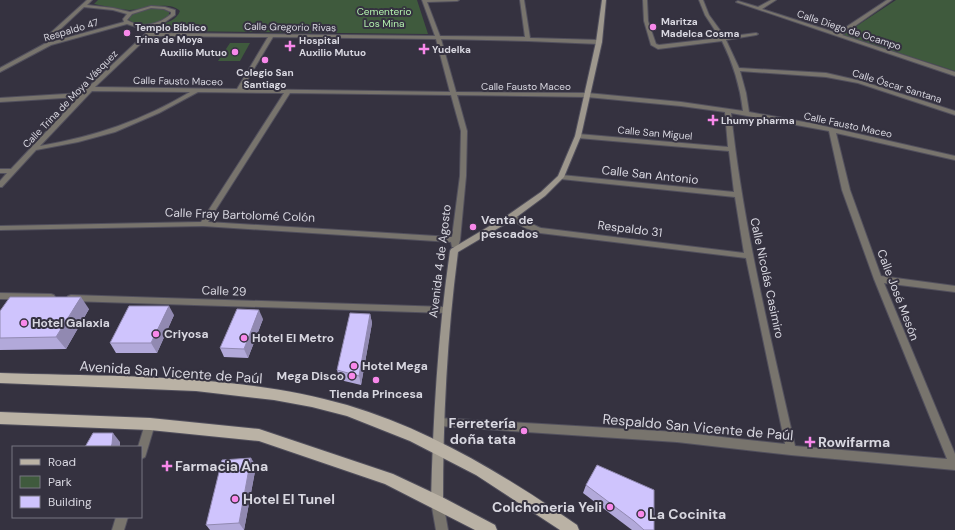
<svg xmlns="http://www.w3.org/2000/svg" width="955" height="530" viewBox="0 0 955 530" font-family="'DM Sans',sans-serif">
<rect width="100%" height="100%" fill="#353240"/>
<!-- green -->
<g fill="#3f5a3d">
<path d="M98,0H417L428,34L175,31L159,26C167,22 177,20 180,11C168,0 144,10 129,10C117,9 106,6 94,4Z"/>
<polygon points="896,0 955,0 955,71 843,35"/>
<path d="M161,8L169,12V15C161,24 139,28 129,20L130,15C140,9 151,8 161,8Z"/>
<polygon points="230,43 250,43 240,61 218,61"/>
</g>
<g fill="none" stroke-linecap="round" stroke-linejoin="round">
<defs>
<g id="street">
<path d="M87,0H92L87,5L113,8L130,12L151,6L165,7L175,10V15L165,22L153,26L151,33L435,36L422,0H459L457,1L427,2L440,36L525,37L520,0H524L530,38L599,40L602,42L599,44L528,41L441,39L456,92L587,93L681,102L743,111C740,86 733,63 722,41L658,49L651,45L644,21L643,0H647L648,21L656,44L659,45L720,38L705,15L699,0H703L709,15L725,37L756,33L758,34L756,35L726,40L739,68L826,73L861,81L955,111V115L858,83L826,77L740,71L746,93L749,112L815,124L955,156V160L836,133L850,190L881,276L955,286V292L884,283L955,454V470L791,455L677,442L439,426L435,425L434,422L435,419L439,418L677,432L785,444L746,258L540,233L525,228L507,217L508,215C515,214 533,225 541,228L744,253L735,197L561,179L558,177L561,175L734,192L729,151L578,138L575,136L578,134L728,147L725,112L681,106L587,97L457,95L467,131L466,176L460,240L458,247H452L451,242L203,226L0,230V226L201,222L284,93L198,92L159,113L115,132L78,142L36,150L2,187H0V181L7,173H0V169H11L79,97L0,102V98L82,93L146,33L148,27H136L127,24L51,45L0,72V68L46,43V37ZM84,7L113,10L127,14L123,19L124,22L51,42V38ZM151,8L164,9L171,12V14C160,24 141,29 127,20L132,14ZM149,36L268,37L237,89L95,87ZM273,37L436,39L450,92L242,89ZM92,91L190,92C141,121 96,136 40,146ZM290,93L451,95L461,131L460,176L452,237L208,222ZM731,113L829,131L842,190L874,279L947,459L795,446C770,335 743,226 731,113Z"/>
<polygon points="771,0 776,0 762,9 837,33 887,0 892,0 842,35 955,72 955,76 736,2 738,1 758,7"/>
<polygon points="0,293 51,294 54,295 55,297 54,299 51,300 0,299"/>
<polygon points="71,295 446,307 449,308 450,310 449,312 446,313 71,301 68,300 67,298 68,296"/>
<polygon points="150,419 154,421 155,424 146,454 145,457 141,459 141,447 138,447 145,424 146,421"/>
<polygon points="437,497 441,498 443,502 448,530 436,530 431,502 433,498"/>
<polygon points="116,517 128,517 124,530 112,530"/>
</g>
<path id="secondary" d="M602,0H606L602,42L581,136L564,177L545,196L514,219L458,252C447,335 443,418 443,502L441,506L437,507L433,506L431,502C433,418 438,334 450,251L451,249L508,215L541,192L558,176L575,136L596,42Z"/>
<g id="primary">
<path d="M0,373C115,377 235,373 347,405C431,430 506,476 577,525L579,530H560L476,475L410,441L347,416L312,407L274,400L196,391L0,383Z"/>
<polygon points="0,412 150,418 259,429 393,474 442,497 495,525 497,530 475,530 385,484 259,441 150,430 0,424"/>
</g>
</defs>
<!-- street casing -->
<use href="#street" stroke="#52505d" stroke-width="2"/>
<!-- secondary casing -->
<use href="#secondary" stroke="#52505d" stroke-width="2"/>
<!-- primary casing -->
<use href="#primary" stroke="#52505d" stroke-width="2"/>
<!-- street -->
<use href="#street" fill="#78746d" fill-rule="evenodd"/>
<!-- secondary -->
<use href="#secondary" fill="#9d978d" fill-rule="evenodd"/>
<!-- primary -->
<use href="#primary" fill="#bab2a5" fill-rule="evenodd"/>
</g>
<!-- wall -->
<g fill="#b2a9da">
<polygon points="89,309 66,349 0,350 0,311"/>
<polygon points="370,314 372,323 361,385 340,380 337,370"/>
<polygon points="174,315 157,353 116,353 110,343"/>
<polygon points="263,319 248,358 224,357 220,348"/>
<polygon points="256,466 244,530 210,530 206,525"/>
<polygon points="586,485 654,530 632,530 583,493"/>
</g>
<!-- shaded-wall -->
<g fill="#9189b1">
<polygon points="81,297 89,309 66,349 56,337"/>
<polygon points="169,306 174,315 157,353 151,343"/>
<polygon points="259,310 263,319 248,358 244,349"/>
<polygon points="370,314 372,323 361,385 359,376"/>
<polygon points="113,433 120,442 120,447 111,447"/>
<polygon points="251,458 256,466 244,530 239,523"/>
</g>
<!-- building -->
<g fill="#cfc4fd" stroke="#9189b1">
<polygon points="10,297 81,297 56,337 0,338 0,311"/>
<polygon points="129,306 169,306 151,343 110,343"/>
<polygon points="237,309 259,310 244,349 220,348"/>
<polygon points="350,313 370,314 359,376 337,370"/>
<polygon points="93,433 113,433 112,444 111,447 85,447"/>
<polygon points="251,458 239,523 206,525 222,460"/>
<polygon points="597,465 654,490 654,530 644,530 634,521 586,485"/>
</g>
<!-- markers -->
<g fill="#f888ea" stroke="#353240" stroke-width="1.5">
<circle cx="653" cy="27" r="4"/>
<circle cx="127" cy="33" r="4"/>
<path d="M288 40h4v4h4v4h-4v4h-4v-4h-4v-4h4z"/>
<path d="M422 43h4v4h4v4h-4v4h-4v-4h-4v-4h4z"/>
<circle cx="235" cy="52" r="4"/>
<circle cx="265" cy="60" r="4"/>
<path d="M711 114h4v4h4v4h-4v4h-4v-4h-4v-4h4z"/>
<circle cx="473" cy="227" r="4"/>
<circle cx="24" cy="323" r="4"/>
<circle cx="156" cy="334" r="4"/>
<circle cx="244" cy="338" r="4"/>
<circle cx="354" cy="366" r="4"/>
<circle cx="352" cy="376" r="4"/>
<circle cx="376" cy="380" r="4"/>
<circle cx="524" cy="431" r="4"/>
<path d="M808 436h4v4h4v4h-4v4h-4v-4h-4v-4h4z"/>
<path d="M165 460h4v4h4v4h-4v4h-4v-4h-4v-4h4z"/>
<circle cx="235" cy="499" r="4"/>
<circle cx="610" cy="507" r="4"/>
<circle cx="641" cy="514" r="4"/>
</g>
<g text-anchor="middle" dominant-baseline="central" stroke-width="4" stroke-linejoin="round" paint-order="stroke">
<!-- far-park labels -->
<g font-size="10" fill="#b3f1ae" stroke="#353240">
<text x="384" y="11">Cementerio<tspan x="384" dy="12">Los Mina</tspan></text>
</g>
<!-- far-poi labels -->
<g font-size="10" font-weight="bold" fill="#d8d7e0" stroke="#353240" text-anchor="start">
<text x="661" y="21">Maritza<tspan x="661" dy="12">Madelca Cosma</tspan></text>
<text x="135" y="27">Templo Bíblico<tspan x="135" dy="12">Trina de Moya</tspan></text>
<text x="299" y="40">Hospital<tspan x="299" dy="12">Auxilio Mutuo</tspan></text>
<text x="432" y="49">Yudelka</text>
<text x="227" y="52" text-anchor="end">Auxilio Mutuo</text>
<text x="265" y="72" text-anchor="middle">Colegio San<tspan x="265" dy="12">Santiago</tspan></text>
<text x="721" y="120">Lhumy pharma</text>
</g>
<!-- far-street labels -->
<g font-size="10" fill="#d8d7e0" stroke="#353240">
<text transform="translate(290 27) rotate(1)">Calle Gregorio Rivas</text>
<text transform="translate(71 30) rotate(-17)">Respaldo 47</text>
<text transform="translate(849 30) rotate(18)">Calle Diego de Ocampo</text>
<text transform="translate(178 81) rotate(1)">Calle Fausto Maceo</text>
<text x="526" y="86">Calle Fausto Maceo</text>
<text transform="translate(897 86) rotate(17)">Calle Óscar Santana</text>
<text transform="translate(70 99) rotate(-46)">Calle Trina de Moya Vásquez</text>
<text transform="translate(848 125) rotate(12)">Calle Fausto Maceo</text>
<text transform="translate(655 133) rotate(5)">Calle San Miguel</text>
</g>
<!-- street labels -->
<g font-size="12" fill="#d8d7e0" stroke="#353240">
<text transform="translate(650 175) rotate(6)">Calle San Antonio</text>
<text transform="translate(240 215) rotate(2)">Calle Fray Bartolomé Colón</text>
<text transform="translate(630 229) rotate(7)">Respaldo 31</text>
<text transform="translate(440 261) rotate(-83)">Avenida 4 de Agosto</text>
<text transform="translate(767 278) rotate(78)">Calle Nicolás Casimiro</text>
<text transform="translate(224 291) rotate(2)">Calle 29</text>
<text transform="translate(898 295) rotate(69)">Calle José Mesón</text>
</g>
<!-- poi labels -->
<g font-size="12" font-weight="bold" fill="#d8d7e0" stroke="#353240" text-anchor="start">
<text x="481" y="220">Venta de<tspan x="481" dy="14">pescados</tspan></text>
<text x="32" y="323">Hotel Galaxia</text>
<text x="164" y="334">Criyosa</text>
<text x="252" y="338">Hotel El Metro</text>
<text x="362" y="366">Hotel Mega</text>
<text x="344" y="376" text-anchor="end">Mega Disco</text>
<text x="376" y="394" text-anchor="middle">Tienda Princesa</text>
</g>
<!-- near-street labels -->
<g font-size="14" fill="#d8d7e0" stroke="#353240">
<text transform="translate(171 372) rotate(4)">Avenida San Vicente de Paúl</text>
<text transform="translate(698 427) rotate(5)">Respaldo San Vicente de Paúl</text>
</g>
<!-- near-poi labels -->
<g font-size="14" font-weight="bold" fill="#d8d7e0" stroke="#353240" text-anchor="start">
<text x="516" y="423" text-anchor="end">Ferretería<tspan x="516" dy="16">doña tata</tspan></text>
<text x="818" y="442">Rowifarma</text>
<text x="175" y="466">Farmacia Ana</text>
<text x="243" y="499">Hotel El Tunel</text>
<text x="602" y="507" text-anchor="end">Colchoneria Yeli</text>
<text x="649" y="514">La Cocinita</text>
</g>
</g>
<!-- legend -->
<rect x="12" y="446" width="130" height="72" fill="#353240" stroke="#767480"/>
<rect x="20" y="459" width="20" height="6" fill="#bab2a5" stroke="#767480"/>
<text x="48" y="466" font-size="12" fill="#d8d7e0">Road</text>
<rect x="20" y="476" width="20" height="12" fill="#3f5a3d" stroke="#767480"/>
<text x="48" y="486" font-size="12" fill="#d8d7e0">Park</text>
<rect x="20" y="496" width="20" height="12" fill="#cfc4fd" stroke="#767480"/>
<text x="48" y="506" font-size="12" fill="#d8d7e0">Building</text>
</svg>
